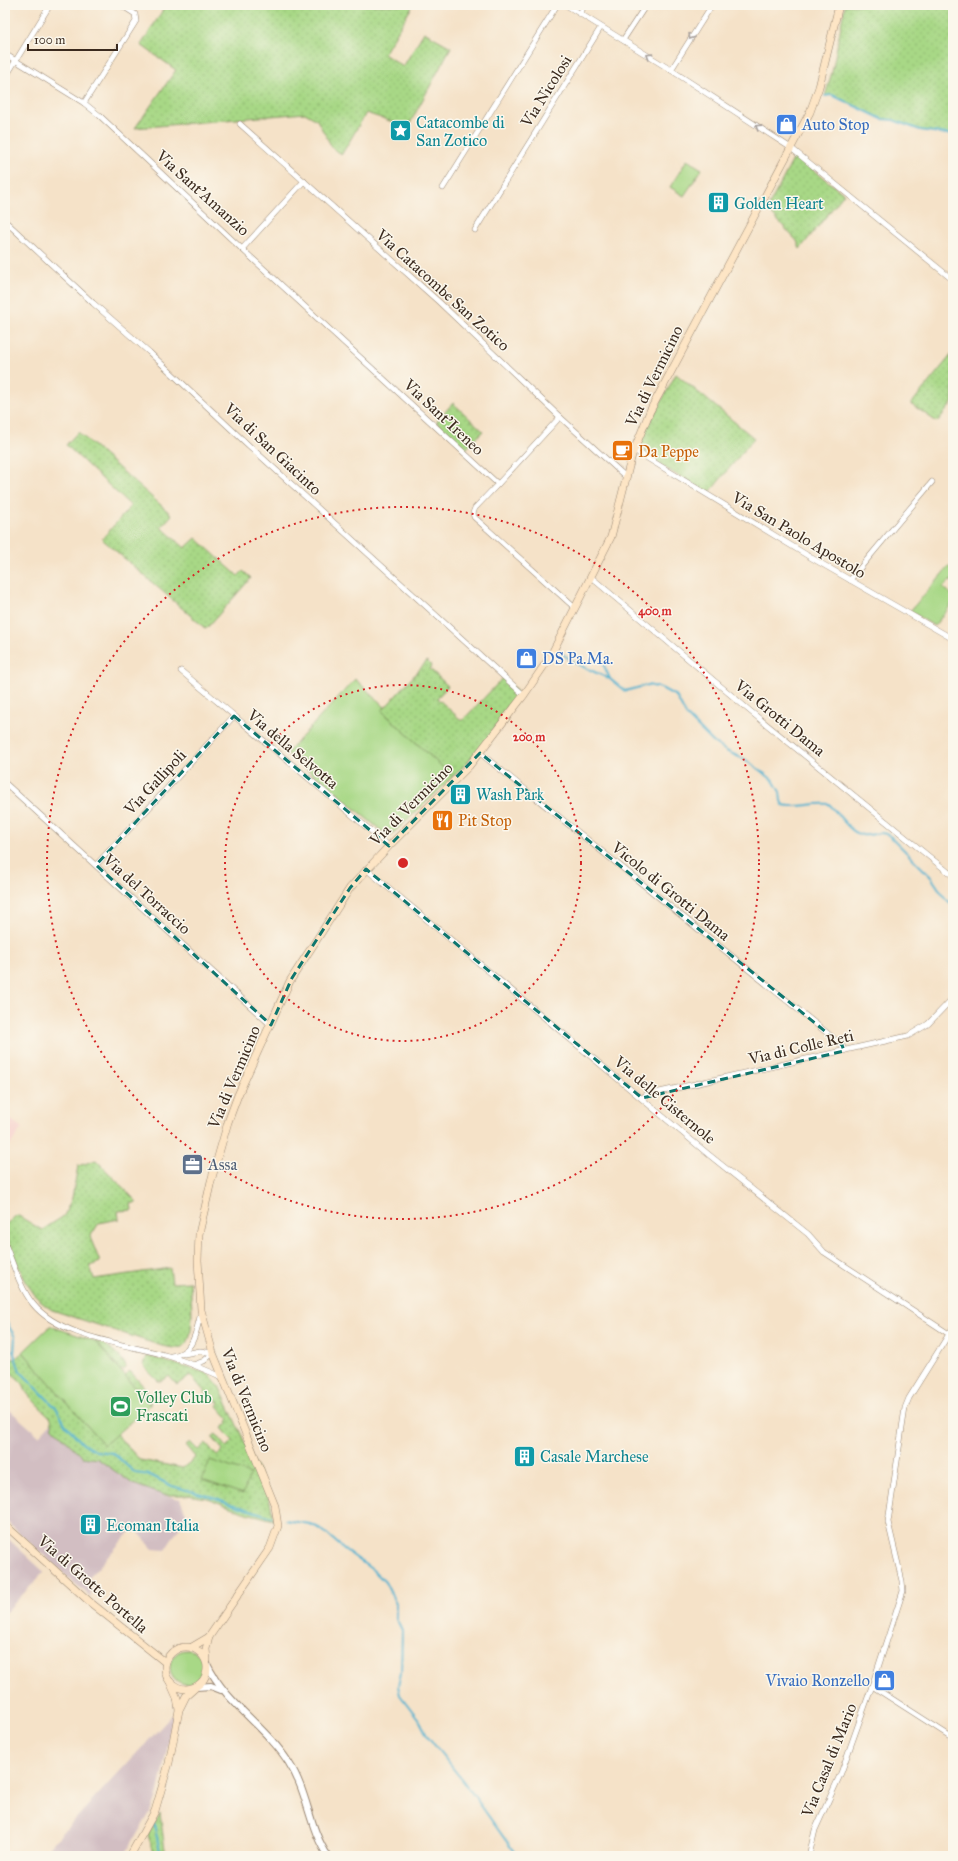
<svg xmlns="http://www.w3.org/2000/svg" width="958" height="1861" viewBox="0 0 958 1861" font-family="'IM FELL Great Primer',serif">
<defs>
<pattern id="grass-dots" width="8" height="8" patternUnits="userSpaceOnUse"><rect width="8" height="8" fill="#a8d886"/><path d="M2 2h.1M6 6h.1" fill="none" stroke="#92ba73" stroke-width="1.8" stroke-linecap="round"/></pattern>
</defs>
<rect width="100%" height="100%" fill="#fbf7ec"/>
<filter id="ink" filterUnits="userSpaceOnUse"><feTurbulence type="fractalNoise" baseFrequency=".025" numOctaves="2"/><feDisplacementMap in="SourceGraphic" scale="8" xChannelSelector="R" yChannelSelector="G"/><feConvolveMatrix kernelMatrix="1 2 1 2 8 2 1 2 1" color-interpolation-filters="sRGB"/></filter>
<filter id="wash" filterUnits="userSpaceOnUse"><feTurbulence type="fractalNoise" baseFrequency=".012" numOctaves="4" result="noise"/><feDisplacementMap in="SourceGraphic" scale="16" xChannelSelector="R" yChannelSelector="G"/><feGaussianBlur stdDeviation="0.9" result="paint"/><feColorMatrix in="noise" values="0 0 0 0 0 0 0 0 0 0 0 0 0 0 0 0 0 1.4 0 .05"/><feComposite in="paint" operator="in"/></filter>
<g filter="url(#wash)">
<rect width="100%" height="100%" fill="#f5e2c8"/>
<!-- built -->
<polygon fill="#f7d0cb" points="5,1115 22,1128 5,1152"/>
<!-- industrial -->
<g fill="#d2bec2">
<polygon points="5,1406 39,1436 52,1422 53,1428 83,1457 98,1459 133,1484 164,1495 180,1499 187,1516 165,1550 153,1549 134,1527 89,1578 91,1597 71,1580 5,1520"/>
<polygon points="5,1536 44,1572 5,1613"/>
<polygon points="175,1712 157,1796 151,1811 124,1856 41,1856"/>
</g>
<!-- grass -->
<g fill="url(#grass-dots)" stroke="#728152">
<polygon points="166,5 413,5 384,54 403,67 424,32 451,47 408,127 366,113 342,154 333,149 317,120 305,113 135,128 176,70 141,45"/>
<polygon points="845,5 953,5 953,135 920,130 893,120 882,119 832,95 825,96 832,72"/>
<polygon points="795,156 844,194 800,249 797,241 767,209"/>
<polygon points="953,353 953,402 937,422 911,404"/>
<path d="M676,374L754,438L709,493L651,460C647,455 644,447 639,443Z"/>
<polygon points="453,403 483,431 466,449 436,422"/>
<polygon points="78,432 172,515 161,527 185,548 196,538 238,576 243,571 251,578 206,629 102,539 131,506 66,445"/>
<path d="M427,661L432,666L430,669L448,686L437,698L462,721L503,678C509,684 518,689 518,699L468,762L453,777L382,711Z"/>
<path d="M96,1160L137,1202L131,1204L132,1210L118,1211L119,1219L99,1223L90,1237L100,1262L90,1266L94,1279L170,1268L172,1283L190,1282C191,1296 196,1338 184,1346C177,1350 169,1347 162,1346L52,1310C44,1305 37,1299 32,1291C23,1279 5,1239 5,1225L17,1215L42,1230L64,1216L72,1198L78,1166Z"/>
<path d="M95,1341C106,1343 123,1357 126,1367L121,1371Z"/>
<path d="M23,1352L104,1445L116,1434L140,1460L183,1468L196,1457L186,1445L190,1442L198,1450L206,1443L217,1456L223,1450L212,1437L216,1434L227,1447L233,1441L222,1428L228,1423L227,1421L229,1419L217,1406L219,1403L213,1397L211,1399L190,1375L177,1385L169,1376L162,1381H158L145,1368L144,1364L147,1356L206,1373L211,1376L219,1386L268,1493L274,1520L243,1512L207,1498L188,1495H164L133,1484L98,1459L83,1457L53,1428L51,1418C43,1410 34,1402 27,1393C25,1390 25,1387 23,1384C15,1374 7,1374 5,1359H15Z"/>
<polygon points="130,1371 151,1395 150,1405 125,1376"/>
<polygon points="160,1814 166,1856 155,1856 148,1835"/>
</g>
<!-- garden -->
<g fill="#a8d886" stroke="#728152">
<polygon points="687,160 702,169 684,196 670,187"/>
<polygon points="949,566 953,570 953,582 950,580 943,588 952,595 953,594 953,603 934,626 910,611"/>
<polygon points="355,679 385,707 382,711 453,777 389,837 287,753"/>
<polygon points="50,1326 95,1341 150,1405 104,1445 23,1352"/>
<polygon points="210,1460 250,1474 243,1494 202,1480"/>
<circle cx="187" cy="1667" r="17"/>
</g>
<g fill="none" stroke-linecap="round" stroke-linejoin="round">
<!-- stream -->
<g stroke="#51b2d0" stroke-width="2">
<polyline points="825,96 832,95 882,119 893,120 920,130 953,135"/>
<path d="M561,653L577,664L610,679L625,691L648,685L661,688L676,696L686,715L713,742L726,751L746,760L773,780L780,792L781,801L783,805C799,809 813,802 829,804C838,813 849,832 862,835C873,837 878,829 890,836L931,877L945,898L953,905"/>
<polyline points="601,659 610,679"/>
<polyline points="5,1320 15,1337 14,1354 20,1371 57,1409 65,1424 82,1443 96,1451 113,1453 135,1473 150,1475 172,1486 216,1498 231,1504 272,1517"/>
<polyline points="285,1520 310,1524 321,1529 344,1549 374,1571 385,1582 396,1604 396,1618 402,1630 401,1673 398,1686 400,1695 420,1721 427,1735 439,1751 467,1786 517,1856"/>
<polyline points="154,1824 161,1856"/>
</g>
</g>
</g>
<g filter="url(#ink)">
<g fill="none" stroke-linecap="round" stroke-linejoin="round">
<defs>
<g id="minor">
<polyline points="566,5 671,70 791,148 953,280"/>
<polyline points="580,13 585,5"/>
<polyline points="623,40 646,5"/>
<polyline points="5,54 84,103 100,116 242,249 304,181"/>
<polyline points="671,70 712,5"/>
<polyline points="5,78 50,5"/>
<polyline points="84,103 136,21 135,14 121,5"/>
<polyline points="240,124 439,302 560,417 626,477"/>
<polyline points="443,188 557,5"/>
<polyline points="5,221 93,303 149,352 245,442 524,695"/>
<polyline points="475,230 601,27"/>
<polyline points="242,249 498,484 475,508 473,513 474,517 575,608"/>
<polyline points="634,450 810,557 953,639"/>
<polyline points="498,484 560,417"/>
<polyline points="592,578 750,711 953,876"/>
<polyline points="850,580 932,482"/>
<polyline points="181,671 389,846"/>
<polyline points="480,753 842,1045 844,1051"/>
<polyline points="5,783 271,1025"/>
<polyline points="96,865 234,716"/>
<polyline points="366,869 708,1154 808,1234 824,1252 949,1334 953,1328"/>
<polyline points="642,1098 646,1095 908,1036 928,1024 953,998"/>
<path d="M5,1244C13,1263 20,1288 33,1304C60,1338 128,1344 168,1356C186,1361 204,1369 222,1377"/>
<polyline points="184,1354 200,1351 213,1353"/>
<path d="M171,1356C194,1354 196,1331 201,1313"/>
<polyline points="193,1365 204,1361 213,1353"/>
<polyline points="872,1686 953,1738"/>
<polyline points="809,1856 815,1830 841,1773 872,1686 903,1591 902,1581 888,1522 905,1408 909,1398 949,1334 953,1337"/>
</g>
<g id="tertiary">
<path d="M207,1664C226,1704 266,1726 289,1763C308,1792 309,1829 328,1856"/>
<polyline points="196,1687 211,1686 221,1690"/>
</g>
<g id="secondary">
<polyline points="5,1525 91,1603 165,1662"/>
<circle cx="186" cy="1668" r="21"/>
<polyline points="192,1647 209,1637 270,1548 278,1526 275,1506 213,1353 201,1310 198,1260 199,1234 211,1181 228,1122 238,1095 290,981 350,888 389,846 469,766 524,695 550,657 611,537 632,455 650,411 810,112 819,87 839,5"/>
<polyline points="207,1660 206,1649 209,1637"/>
<polyline points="180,1708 186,1696 195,1688"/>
<polyline points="130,1856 155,1811 169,1763 179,1710 177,1698 170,1682"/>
</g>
</defs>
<!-- minor casing -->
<use href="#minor" stroke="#988673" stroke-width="6"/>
<!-- tertiary casing -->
<use href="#tertiary" stroke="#988673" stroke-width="8"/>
<!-- secondary casing -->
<use href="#secondary" stroke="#988673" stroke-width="8"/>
<!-- minor -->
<use href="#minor" stroke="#fff" stroke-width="5"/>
<!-- tertiary -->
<use href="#tertiary" stroke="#fff" stroke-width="6"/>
<!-- secondary -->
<use href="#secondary" stroke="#fde5c5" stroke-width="7"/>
</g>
<!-- one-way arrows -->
<defs><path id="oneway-chevron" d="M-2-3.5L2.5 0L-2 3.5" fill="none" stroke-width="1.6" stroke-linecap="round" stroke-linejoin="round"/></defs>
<g stroke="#a79f9a">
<use href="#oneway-chevron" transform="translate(691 37) rotate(122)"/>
<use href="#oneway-chevron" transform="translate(649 56) rotate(-148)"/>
<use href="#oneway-chevron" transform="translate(758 127) rotate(-148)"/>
</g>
</g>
<!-- marked area -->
<path fill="none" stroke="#0f766e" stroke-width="3" stroke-dasharray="8 5" stroke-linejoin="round" d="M234,716L389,846L480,753L783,997L842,1045L844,1051L642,1098L366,869L350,888L292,978L271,1025L96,865Z"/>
<!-- distance rings -->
<g fill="none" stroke="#d62828" stroke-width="2" stroke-dasharray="2 4">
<circle cx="403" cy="863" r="178"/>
<circle cx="403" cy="863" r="356"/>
</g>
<!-- icons -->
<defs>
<symbol id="shop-square" viewBox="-11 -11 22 22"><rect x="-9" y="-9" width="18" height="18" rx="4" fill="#3f7fe0" stroke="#fbf7ec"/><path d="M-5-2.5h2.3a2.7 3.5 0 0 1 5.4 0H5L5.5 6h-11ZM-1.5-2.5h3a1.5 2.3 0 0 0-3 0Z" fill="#fff"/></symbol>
<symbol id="sight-square" viewBox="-11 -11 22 22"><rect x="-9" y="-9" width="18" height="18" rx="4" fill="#0f9aa8" stroke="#fbf7ec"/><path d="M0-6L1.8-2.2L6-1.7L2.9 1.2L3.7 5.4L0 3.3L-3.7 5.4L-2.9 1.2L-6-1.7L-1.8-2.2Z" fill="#fff"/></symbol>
<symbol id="building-square" viewBox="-11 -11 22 22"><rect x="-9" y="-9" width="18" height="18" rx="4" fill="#0f9aa8" stroke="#fbf7ec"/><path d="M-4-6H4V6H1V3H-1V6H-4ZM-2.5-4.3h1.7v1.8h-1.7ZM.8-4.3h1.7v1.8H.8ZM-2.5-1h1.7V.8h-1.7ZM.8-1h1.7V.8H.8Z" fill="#fff"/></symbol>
<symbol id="cafe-square" viewBox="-11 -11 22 22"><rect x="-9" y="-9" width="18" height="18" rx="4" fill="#e8710a" stroke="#fbf7ec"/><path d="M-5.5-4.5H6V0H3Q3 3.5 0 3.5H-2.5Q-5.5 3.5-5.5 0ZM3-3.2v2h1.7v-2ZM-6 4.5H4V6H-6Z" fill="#fff"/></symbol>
<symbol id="restaurant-square" viewBox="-11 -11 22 22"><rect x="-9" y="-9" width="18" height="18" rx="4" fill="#e8710a" stroke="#fbf7ec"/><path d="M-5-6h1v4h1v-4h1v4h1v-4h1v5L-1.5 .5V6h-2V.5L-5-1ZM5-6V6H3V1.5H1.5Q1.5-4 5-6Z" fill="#fff"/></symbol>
<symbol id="office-square" viewBox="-11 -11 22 22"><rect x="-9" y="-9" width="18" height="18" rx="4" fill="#5c6f8a" stroke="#fbf7ec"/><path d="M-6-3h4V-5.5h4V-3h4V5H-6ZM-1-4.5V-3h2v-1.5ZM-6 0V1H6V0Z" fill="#fff"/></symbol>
<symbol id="stadium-square" viewBox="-11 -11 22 22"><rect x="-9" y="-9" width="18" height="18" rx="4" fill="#2e9e5b" stroke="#fbf7ec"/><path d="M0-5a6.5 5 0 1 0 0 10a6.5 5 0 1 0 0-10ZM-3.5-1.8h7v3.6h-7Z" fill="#fff"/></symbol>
</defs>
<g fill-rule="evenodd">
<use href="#shop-square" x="774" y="112" width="25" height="25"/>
<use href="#sight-square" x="388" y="118" width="25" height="25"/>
<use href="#building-square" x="706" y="190" width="25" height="25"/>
<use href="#cafe-square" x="610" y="438" width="25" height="25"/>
<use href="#shop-square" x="514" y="646" width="25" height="25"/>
<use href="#building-square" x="448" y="782" width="25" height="25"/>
<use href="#restaurant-square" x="430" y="808" width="25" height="25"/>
<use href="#office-square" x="180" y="1152" width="25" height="25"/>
<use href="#stadium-square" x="108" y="1394" width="25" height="25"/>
<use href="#building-square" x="512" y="1444" width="25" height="25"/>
<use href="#building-square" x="78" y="1512" width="25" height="25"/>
<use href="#shop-square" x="872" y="1668" width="25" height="25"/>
</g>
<g text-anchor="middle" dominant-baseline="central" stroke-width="3" stroke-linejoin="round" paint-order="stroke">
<!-- street labels -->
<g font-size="16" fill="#3b2a1e" stroke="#fbf7ec">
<text transform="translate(546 91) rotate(-58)">Via Nicolosi</text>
<text transform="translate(203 193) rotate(42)">Via Sant'Amanzio</text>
<text transform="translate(443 290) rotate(42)">Via Catacombe San Zotico</text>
<text transform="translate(654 376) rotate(-64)">Via di Vermicino</text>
<text transform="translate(444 417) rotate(43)">Via Sant'Ireneo</text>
<text transform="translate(273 449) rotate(43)">Via di San Giacinto</text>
<text transform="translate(799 535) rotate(31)">Via San Paolo Apostolo</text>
<text transform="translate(780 718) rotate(39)">Via Grotti Dama</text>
<text transform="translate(293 749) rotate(40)">Via della Selvotta</text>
<text transform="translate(155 782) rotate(-47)">Via Gallipoli</text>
<text transform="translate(411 804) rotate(-45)">Via di Vermicino</text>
<text transform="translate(671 891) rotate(39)">Vicolo di Grotti Dama</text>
<text transform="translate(147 894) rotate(42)">Via del Torraccio</text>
<text transform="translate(801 1047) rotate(-13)">Via di Colle Reti</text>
<text transform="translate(234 1077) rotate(-67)">Via di Vermicino</text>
<text transform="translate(665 1100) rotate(40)">Via delle Cisternole</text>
<text transform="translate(247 1400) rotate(68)">Via di Vermicino</text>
<text transform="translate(93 1584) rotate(41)">Via di Grotte Portella</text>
<text transform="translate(829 1760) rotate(-68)">Via Casal di Mario</text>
</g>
<!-- culture labels -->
<g font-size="16" fill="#0d838f" stroke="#fbf7ec" text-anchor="start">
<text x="416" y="122">Catacombe di<tspan x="416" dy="18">San Zotico</tspan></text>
<text x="734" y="203">Golden Heart</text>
<text x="476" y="794">Wash Park</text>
<text x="540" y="1456">Casale Marchese</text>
<text x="106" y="1525">Ecoman Italia</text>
</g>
<!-- shop labels -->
<g font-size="16" fill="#366cbe" stroke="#fbf7ec" text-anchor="start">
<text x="802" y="124">Auto Stop</text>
<text x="542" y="658">DS Pa.Ma.</text>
<text x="870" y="1680" text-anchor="end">Vivaio Ronzello</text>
</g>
<!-- food labels -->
<g font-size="16" fill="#c56008" stroke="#fbf7ec" text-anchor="start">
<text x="638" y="451">Da Peppe</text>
<text x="458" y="820">Pit Stop</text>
</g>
<!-- service labels -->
<g font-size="16" fill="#4e5e75" stroke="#fbf7ec" text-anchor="start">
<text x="208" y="1164">Assa</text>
</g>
<!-- leisure labels -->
<g font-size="16" fill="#27864d" stroke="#fbf7ec" text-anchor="start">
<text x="136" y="1397">Volley Club<tspan x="136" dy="18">Frascati</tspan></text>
</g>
</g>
<circle cx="403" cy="863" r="6" fill="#d62828" stroke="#fbf7ec" stroke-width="2"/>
<g font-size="12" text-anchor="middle" font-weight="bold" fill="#d62828" stroke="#fbf7ec" stroke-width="3" stroke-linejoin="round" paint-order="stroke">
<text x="655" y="615">400 m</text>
<text x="529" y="741">200 m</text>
</g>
<!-- margin -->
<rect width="958" height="1861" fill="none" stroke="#fbf7ec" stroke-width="20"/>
<!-- scale -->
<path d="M28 44v6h89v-6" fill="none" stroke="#3b2a1e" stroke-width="2"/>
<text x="34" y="44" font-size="12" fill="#3b2a1e" stroke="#fbf7ec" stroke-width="3" paint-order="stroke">100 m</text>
</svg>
